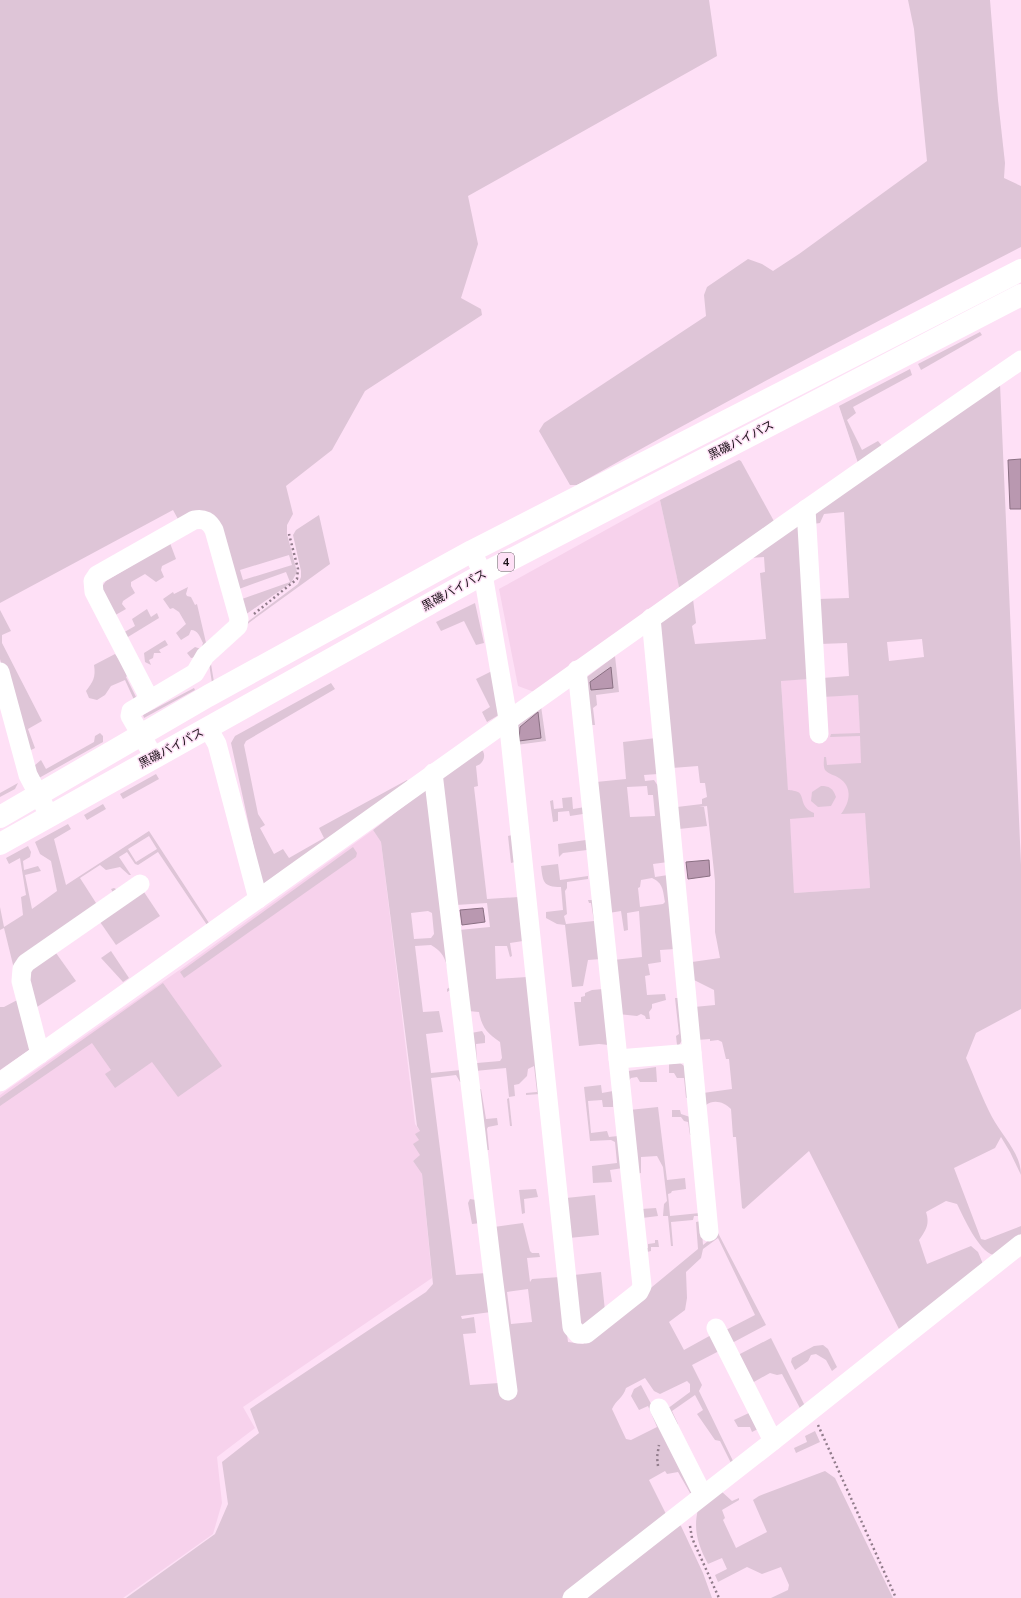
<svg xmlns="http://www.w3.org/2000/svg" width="1021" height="1598" viewBox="0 0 1021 1598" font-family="'Nunito Sans','Noto Sans JP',sans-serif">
<rect width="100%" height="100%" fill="#fee0f6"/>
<!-- built -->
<g fill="#f7d2ec">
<polygon points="660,500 680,591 537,693 518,686 499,589"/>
<polygon points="809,679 811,697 858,695 870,888 794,893 781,680"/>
<polygon points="373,830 381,842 415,1124 420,1131 419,1140 421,1155 413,1161 422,1174 432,1278 243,1407 255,1428 217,1457 222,1503 213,1534 123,1598 0,1598 0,1095 178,971"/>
</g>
<!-- green -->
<g fill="#dec5d7" fill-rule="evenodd">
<path d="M0,0H709L717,56L468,196L478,244L461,298L481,309L482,315L365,391L332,450L286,486L293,514L287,525V534L297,572L291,583L245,615L217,521H179L173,510L0,603ZM289,555L292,565L243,580L240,570ZM286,572L290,582L242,599L239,589Z"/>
<path d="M908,0H990L998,100L1005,163L1004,178L1021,186V247C871,324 723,402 577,485H570L539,431L544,423L706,316L704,295L707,287L748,259L762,264L773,271L799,254L927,161L914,29Z"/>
<polygon points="980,332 982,335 921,370 918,364"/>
<polygon points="910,369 912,375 853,407 856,413 847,420 862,450 878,441 882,446 858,463 839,406"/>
<path d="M1000,384L1021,865V1009L976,1033L966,1058C975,1078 982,1098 992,1117C1002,1136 1021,1153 1021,1175L1010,1152L1001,1137L995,1148L954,1168L981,1239L985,1240L1021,1226V1234L993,1255C978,1250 964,1218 957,1204L946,1201L926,1212C930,1224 926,1230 919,1240L927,1264L971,1246L978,1252L983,1264L906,1330L899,1329L809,1151L744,1209L742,1208L736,1137H733L731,1109C724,1102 714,1099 706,1105L703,1093L732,1089L729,1059H726L722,1042L718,1040L710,1041V1039L697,1040L694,1007L715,1005L714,990L694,980L692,962L720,958L715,932V881L707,806L699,807H704L707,826L679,829L677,807L702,804V799L707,797L705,783H700L698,766L672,768L660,621L693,599L696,623L692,626L695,644L766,639L760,573L765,572L764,557L750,558L795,525L800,527L809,679L781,681L788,790C791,790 796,791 798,792C805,796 799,807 814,813V817L790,819L794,893L870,888L865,813L841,814C850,802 853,787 839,778C835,775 828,774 825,770C823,766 824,761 824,757H826L827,765L861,763L860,736L830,737L831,734L860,733L858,695L823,697L822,678L849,676L847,643L820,644L818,599L849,598L844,512L824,514L820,523L813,524L815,512ZM922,639L924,657L889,661L887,642Z"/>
<polygon points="739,460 741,461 775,523 681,589 679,587 660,500"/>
<polygon points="319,515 330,564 250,622 210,658 214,682 212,683 208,657 250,620 298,584 301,577 301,571 293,535 296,530"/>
<polygon points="170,543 176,559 162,566 161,570 164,577 156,582 145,574 131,582 131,586 135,593 123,601 122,604 126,609 112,617 101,588 106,581"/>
<path d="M188,587L186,594L187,596L191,597L195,605L197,604L207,647L196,657L191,658L187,653L195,647L201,649L203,643C200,637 198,630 191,630L189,635L181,640L176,633L186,624L179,612L173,608L170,609L163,599L173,592L174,594Z"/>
<polygon points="475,603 484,643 476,645 464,621 441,631 436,622"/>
<polygon points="147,609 151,617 157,613 159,618 123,640 121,634 135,626 132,619"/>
<polygon points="0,610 11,631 2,635 2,643 42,721 28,729 35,748 29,751 17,722 0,659"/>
<polygon points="165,640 168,645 159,650 161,653 154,653 153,658 149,660 151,665 145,662 144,653"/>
<path d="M115,654L123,665L127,676L126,677L138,701L135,702L125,680L111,686L105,695L97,700L89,698L86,691C93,682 96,677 94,665Z"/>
<polygon points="615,656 619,692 596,695 597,705 593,708 595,725 590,725 587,677"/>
<polygon points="492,671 502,713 487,722 482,712 490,707 476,679"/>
<polygon points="331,683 335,689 246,741 244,745 258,814 265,825 260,828 274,854 283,849 289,858 324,838 319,828 407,780 409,783 262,885 231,743 235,736"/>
<polygon points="194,688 195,690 144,718 143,715"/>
<polygon points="541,706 546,741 516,745 517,724"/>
<polygon points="100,733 103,736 103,742 39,778 34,766 41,760 46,769 94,742 95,736"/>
<path d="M656,738L658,774L644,775L645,781L654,780L660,789L668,862L653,864L655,877L668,875L675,949L660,950L661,962L648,964L650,975L645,976L647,995L665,994L666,1000L652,1004V1008L649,1012L650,1019H646L645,1016L641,1014L637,1016L618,1014L613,960L642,957L639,911L627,913L628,930L624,931L621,911L609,913L596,782L626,779L623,742ZM647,786L648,795H653L655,816L630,817L627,787ZM652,878C663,883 663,890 665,902L663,904L640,907L638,888L640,887L641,880Z"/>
<path d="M479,750L483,751C486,757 483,764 476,766L478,786L474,787L487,899L519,897L523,941L510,943L512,956L510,957L507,946H495L496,979L527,977L540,1094L526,1095V1093L537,1092L534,1066L528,1069L527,1076L519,1084L514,1085L515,1096L509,1097L506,1068L475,1071L471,1033L482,1031L485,1036V1043L476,1044L477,1063L500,1061L502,1058L500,1042C487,1033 482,1028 479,1012L468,1011L459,930L490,927L487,903L456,905L441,777Z"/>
<polygon points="156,774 159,779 123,799 120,794"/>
<polygon points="18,783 15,789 0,797 0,793"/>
<path d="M821,786C829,786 833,788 836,797L831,806L818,807L811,801L812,792Z"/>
<path d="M426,789L452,989L447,992V989L450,987C447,969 449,955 431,945L415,946L423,1012L439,1011L443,1032L426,1034L431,1073L461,1070L462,1082H460L456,1075L431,1078L456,1275L487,1273L491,1312L461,1316L462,1319L474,1317L476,1333L463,1334L470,1385L499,1383L494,1227L523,1223L530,1251L532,1253H539L540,1257L527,1258L530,1282L532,1279L560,1277L568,1342L583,1344L698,1249L696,1222L701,1221L703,1245L718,1233L766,1325L732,1343L726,1330L755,1315L718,1238L703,1249L701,1258L686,1272L687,1298L685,1310L669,1322L684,1350L713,1334L721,1350L692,1365L702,1385L699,1391L734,1463L732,1465L720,1441L715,1440L697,1414L703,1410L695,1395L672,1411L678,1424L676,1427L667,1409L690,1392V1384L687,1381L660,1394L654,1391L645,1378L626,1388C623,1398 616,1400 612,1409L626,1439L631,1440L657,1427L648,1406L639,1410L631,1396L634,1389L641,1385L683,1464L693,1493H690L678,1472L667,1474L665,1471L649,1480L666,1514L681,1526L703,1573L712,1598H126L215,1534L228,1504L222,1462L259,1433L250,1409L426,1292L433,1284L422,1174L413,1161L420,1155L413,1144L419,1140L415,1134L420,1131L417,1126L381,842L373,830ZM428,911L432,913L434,934L431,938L414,939L411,913ZM528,1289L532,1322L511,1324L507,1292Z"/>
<polygon points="572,797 573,809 585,807 583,814 570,816 569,811 558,812 558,821 553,822 550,801 553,800 554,809 563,808 562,798"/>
<polygon points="103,804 106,809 87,820 84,815"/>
<path d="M68,824L71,829L54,839L66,885L149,831L209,923L207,925L158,852L138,865L135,864L127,852L119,857L131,875H129L120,867L106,870L100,865L80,878L96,903L99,904L114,894L111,889L114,888L120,891L119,896L24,960L18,970L17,981L4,928L0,930V907L4,927L23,915L21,897L26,895L20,858L9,864L6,858L28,846L31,852L30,857L23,861L24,870L38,866L41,871L25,875L32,909L57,891L51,861L40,854L35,842ZM149,836L157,849L136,862L128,849Z"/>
<polygon points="512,835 515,862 511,863 508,836"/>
<polygon points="586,840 587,850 563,853 559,857 558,844"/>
<polygon points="353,847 357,853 356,857 184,978 180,972"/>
<path d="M558,864L560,880L588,876V879L567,882V888L565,891L567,914L564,916L566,924L594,921L591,903H589L588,900H595L601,959L588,960L583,986L572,987L565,925L557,924L546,918V912L563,910L561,887C543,887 543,882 541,866Z"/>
<polygon points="142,889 160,916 116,945 98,919"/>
<polygon points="111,951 129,978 123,982 101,958"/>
<polygon points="56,953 76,981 31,1011 25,972"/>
<polygon points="163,983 222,1066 178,1097 152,1062 115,1088 105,1074 111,1070 92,1043 0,1106 0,1098"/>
<polygon points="603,989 609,1045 599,1044 579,1046 574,1002 581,1002 581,997 585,996 585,993 592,990"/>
<polygon points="21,998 32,1048 0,1070 0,1007 4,1007"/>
<polygon points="675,998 679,998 683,1039 679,1045 677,1045 676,1036 679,1034"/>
<polygon points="680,1063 687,1068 689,1097 686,1098 684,1078 677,1078 674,1073 669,1073 669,1064"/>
<polygon points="656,1067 657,1082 640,1082 637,1077 631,1078 628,1082 628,1071"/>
<polygon points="601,1085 602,1093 613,1091 613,1107 603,1107 602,1100 588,1101 591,1133 607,1131 609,1137 618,1136 623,1168 610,1170 612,1182 593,1183 592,1166 617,1163 615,1142 611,1140 590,1141 584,1087"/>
<polygon points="481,1089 486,1119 497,1118 498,1125 488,1127 487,1129 489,1150 485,1150 478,1090"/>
<polygon points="509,1098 512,1126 510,1126 507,1099"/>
<polygon points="658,1107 667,1180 685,1178 686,1189 672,1191 671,1193 668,1194 670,1216 700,1213 700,1216 694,1216 693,1220 671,1222 673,1246 671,1246 668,1216 663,1216 664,1204 667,1201 663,1167 657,1156 641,1157 641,1173 636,1174 629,1110"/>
<polygon points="672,1110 680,1110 681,1114 690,1117 693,1135 690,1135 688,1122 684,1121 681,1117 672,1117"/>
<polygon points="536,1189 538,1197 524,1199 525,1213 522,1214 519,1190"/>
<polygon points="595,1195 599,1235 569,1238 566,1198"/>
<polygon points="470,1199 476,1200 481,1223 472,1224 468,1203"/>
<polygon points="656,1208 658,1216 642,1218 641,1209"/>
<polygon points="655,1240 658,1240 659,1247 651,1247 651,1251 647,1252 645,1248 648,1248 648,1244 655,1243"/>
<polygon points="601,1272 605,1311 587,1327 578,1323 574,1275"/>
<polygon points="771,1338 806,1408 802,1412 782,1374 777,1375 770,1373 752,1383 738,1355"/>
<polygon points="823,1345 828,1349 837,1367 832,1371 826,1360 816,1354 811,1355 808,1361 795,1370 791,1362 792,1358 814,1346"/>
<polygon points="751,1412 758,1429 752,1432 750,1427 738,1427 734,1420"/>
<polygon points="815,1431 820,1442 796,1453 794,1448 807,1442 805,1436"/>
<path d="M825,1471L835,1478L893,1598H771L788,1590L789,1585L781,1567L762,1574L747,1567L718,1582L715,1575L727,1569L722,1558L708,1564C698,1545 693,1530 698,1509L721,1491L732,1501L739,1498V1500L722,1510L725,1518L723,1520L736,1548L767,1532L753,1500L759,1496Z"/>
</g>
<!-- water -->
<g fill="#b998b0" stroke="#8a7083">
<polygon points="1021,459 1021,509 1010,509 1008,460"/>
<polygon points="611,667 613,688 591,690 590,682"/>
<polygon points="538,712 541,738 519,741 520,727"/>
<polygon points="709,860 710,876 688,879 686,862"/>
<polygon points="483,908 485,922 462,925 460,910"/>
</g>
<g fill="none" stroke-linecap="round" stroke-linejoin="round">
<!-- path -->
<g stroke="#917c8b" stroke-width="2.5" stroke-dasharray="2 3" stroke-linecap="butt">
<polyline points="254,614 297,579 298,569 289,534"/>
<polyline points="818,1425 896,1598"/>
<polyline points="658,1466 657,1457 659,1445"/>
<polyline points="690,1526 692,1538 719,1598"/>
</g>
<!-- minor -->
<g stroke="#fff" stroke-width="19">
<polyline points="806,509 819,734"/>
<polyline points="472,551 483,574 508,719 572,1327 578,1334 586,1334 639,1292 642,1286 577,670"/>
<polyline points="651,618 709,1232"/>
<polyline points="0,672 28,775 49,815"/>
<path d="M150,700L94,592L93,581L97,575L194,520C204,518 209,521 214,530L239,619L238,626L205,656L195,673L131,711L130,716L154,757"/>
<polyline points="208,728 217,744 258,899"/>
<polyline points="433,773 493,1276 508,1391"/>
<polyline points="40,1054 21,981 22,969 26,963 140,884"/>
<polyline points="618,1059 692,1053"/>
<path d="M0,1082C341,842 677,596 1021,360"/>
<polyline points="716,1328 773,1441"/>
<polyline points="659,1408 703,1495"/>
<polyline points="572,1598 773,1441 1021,1244"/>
</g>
<!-- highway -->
<g stroke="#fff" stroke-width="22">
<polyline points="0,817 208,696 472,551 1021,270"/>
<polyline points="0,844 483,574 1021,295"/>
</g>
</g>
<g text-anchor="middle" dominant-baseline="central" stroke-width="3" stroke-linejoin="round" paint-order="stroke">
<!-- shield labels -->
<rect fill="#fee0f6" stroke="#60505c" stroke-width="1" x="498" y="553" width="16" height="18" rx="3"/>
<g font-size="11" font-weight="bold" fill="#1d131a">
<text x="506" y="562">4</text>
</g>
<!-- street labels -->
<g font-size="12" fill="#1d131a" stroke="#fee0f6">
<text transform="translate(741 440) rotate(-27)">黒磯バイパス</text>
<text transform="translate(454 590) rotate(-29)">黒磯バイパス</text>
<text transform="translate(171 748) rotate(-28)">黒磯バイパス</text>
</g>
</g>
</svg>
